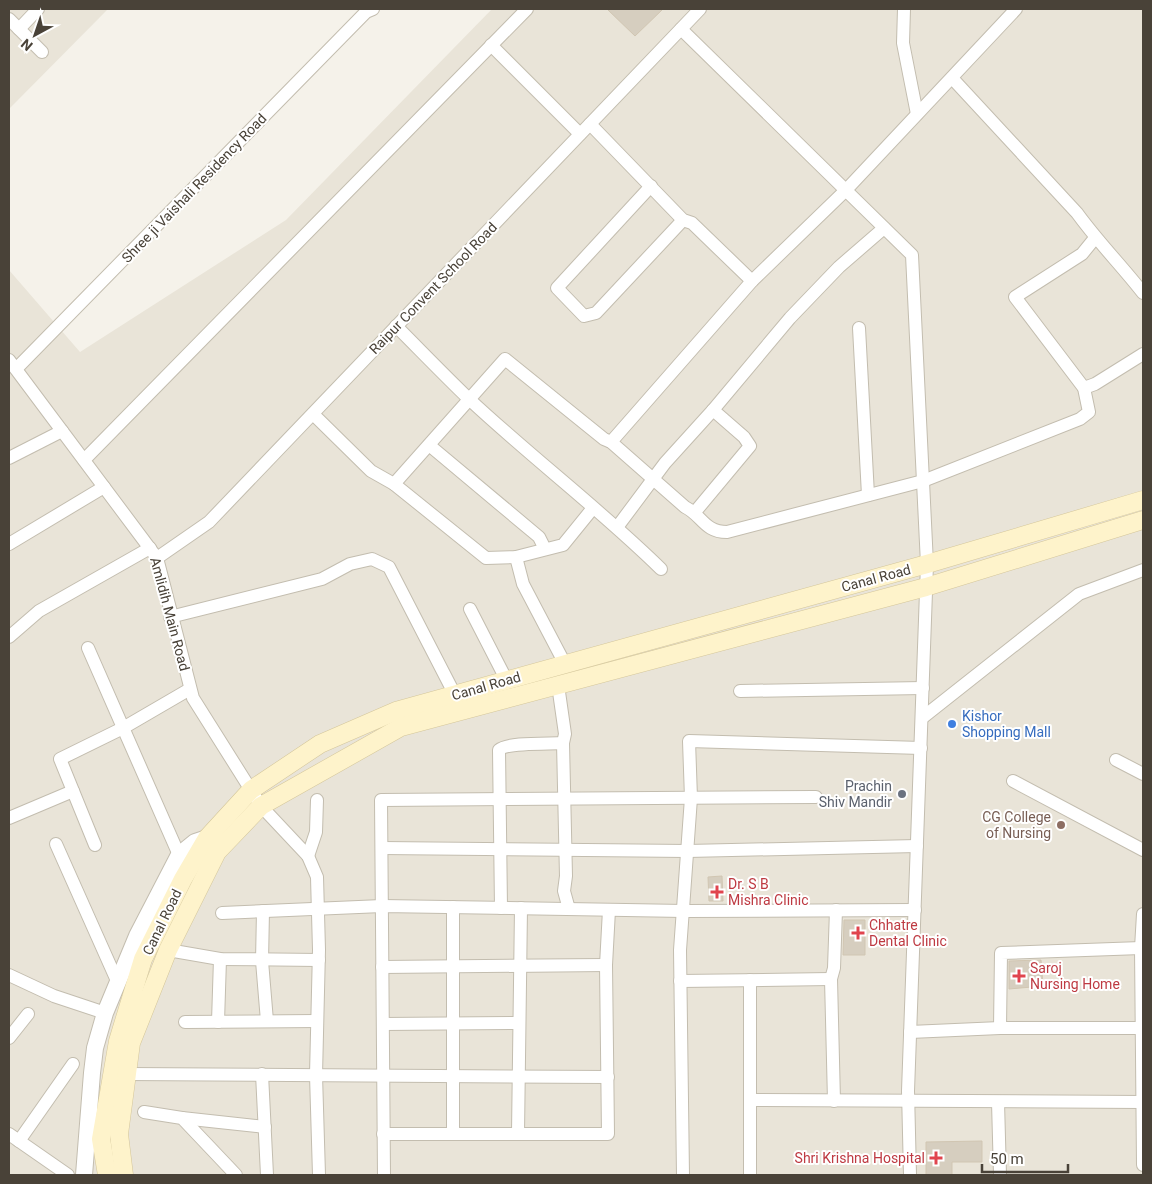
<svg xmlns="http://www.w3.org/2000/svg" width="1152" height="1184" viewBox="0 0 1152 1184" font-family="Roboto,sans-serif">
<rect width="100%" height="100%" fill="#f5f2ea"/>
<!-- residential -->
<g fill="#e9e4d8">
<polygon points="9,9 108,9 9,109"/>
<polygon points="492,9 1143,9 1143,1175 9,1175 9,270 80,352 286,220"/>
</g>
<!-- building -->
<g fill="#d6cebf" stroke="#d1c6b2">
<polygon points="607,9 663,9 635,36"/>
<polygon points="722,876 723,901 709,901 708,877"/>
<polygon points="844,920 865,920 865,955 843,955"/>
<polygon points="1041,960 1043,986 1009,989 1009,961"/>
<polygon points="982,1141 982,1162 952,1162 952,1175 926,1175 926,1142"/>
</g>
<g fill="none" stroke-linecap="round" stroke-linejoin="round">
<defs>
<g id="minor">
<polyline points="904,9 903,43 917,114"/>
<polyline points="9,19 42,52"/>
<polyline points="19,29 38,9"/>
<polyline points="681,29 912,255 927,564 908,1091 910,1175"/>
<polyline points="491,45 580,134"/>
<path d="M952,78L1077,213C1098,242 1122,266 1143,293"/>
<polyline points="590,124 683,220 692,223 752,281"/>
<polyline points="651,186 557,288 584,316 596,313 683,220"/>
<path d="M396,326C421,351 444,375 469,399C532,458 600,509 661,569"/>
<polyline points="859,328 868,495"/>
<polyline points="9,360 157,558 193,698 261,806 308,856 317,877 319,950 316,1075 319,1175"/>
<polyline points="16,369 366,12 373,9"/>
<polyline points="1084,388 1095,384 1143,354"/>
<polyline points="313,414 371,471 394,484 486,558 516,557 563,545 593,508"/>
<polyline points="611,442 752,281 846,190 1016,9"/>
<polyline points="429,445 539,537 545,549"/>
<polyline points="9,458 62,431"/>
<polyline points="84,460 527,9"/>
<path d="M394,484L505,359L604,439L611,442L685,507C702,515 704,532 727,532L923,481L1080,419L1089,412L1084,388L1015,297L1082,254L1095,238"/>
<polyline points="695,512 750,446 744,437 713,410"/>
<polyline points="618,526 665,463 713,410 790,318 839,267 884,228"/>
<polyline points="9,544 104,487"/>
<polyline points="516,557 523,584 565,664"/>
<polyline points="157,558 209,522 700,9"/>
<polyline points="470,609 507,681"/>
<polyline points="170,617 322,579 350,564 372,559 389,567 455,695"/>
<polyline points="9,637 39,611 150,548"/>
<polyline points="88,648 179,855"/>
<polyline points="558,685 565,734 563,743 566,876 564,891 569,909"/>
<polyline points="740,691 923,688"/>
<polyline points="922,718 1079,594 1143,570"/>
<polyline points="1116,760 1143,774"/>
<polyline points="1013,781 1143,850"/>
<polyline points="9,818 73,791"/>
<polyline points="56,844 118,983"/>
<polyline points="95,845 60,759 123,728 190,689"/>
<polyline points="382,848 688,851 917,846"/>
<polyline points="308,856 316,832 317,800"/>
<path d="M501,908L499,750C507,742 549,744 563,743"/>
<polyline points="263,911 262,961 267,1021"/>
<polyline points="222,913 382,906 684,911 915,910"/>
<polyline points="1143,914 1141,948 1143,1165"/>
<polyline points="168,950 220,959 319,960"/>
<polyline points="382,967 606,965"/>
<polyline points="9,975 54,996 105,1013"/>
<polyline points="750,980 750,1175"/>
<polyline points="680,981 831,979"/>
<polyline points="185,1022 317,1021"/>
<polyline points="218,1022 220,959"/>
<polyline points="383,1024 518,1023"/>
<polyline points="1000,1028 1001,953 1141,948"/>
<polyline points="910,1032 1000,1028 1143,1028"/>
<polyline points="9,1038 28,1014"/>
<polyline points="126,1074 608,1077"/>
<polyline points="262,1074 267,1175"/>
<polyline points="752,1100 1143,1102"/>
<polyline points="834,1101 831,979 834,968 836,910"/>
<polyline points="998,1102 1000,1175"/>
<polyline points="144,1112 182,1118 236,1175"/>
<polyline points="182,1118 265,1127"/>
<polyline points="453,1133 453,907"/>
<polyline points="518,1133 521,908"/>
<polyline points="9,1134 68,1175"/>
<polyline points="383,1134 608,1134 606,965 609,910"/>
<polyline points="19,1141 73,1064"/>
<polyline points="384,1175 381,800 816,797"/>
<polyline points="683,1175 680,950 691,798 689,741 921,748"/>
</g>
<polyline id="tertiary" points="84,1175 92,1073 95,1048 105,1013 137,936 179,855 195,842 207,838"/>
<g id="secondary">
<polyline points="107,1175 101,1139 118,1041 143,959 183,879 207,838 251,790 320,744 396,711 927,564 1143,500"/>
<polyline points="124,1175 119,1134 131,1043 168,950 217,852 261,806 401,727 926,587 1143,520"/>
</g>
</defs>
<!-- minor casing -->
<use href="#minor" stroke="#c3bdaf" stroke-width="14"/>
<!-- tertiary casing -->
<use href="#tertiary" stroke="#c3bdaf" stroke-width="18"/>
<!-- secondary casing -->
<use href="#secondary" stroke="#d4c69a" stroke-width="19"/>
<!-- minor -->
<use href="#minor" stroke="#fff" stroke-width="12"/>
<!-- tertiary -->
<use href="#tertiary" stroke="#fff" stroke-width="16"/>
<!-- secondary -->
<use href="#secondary" stroke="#fef3cb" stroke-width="18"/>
</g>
<!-- markers -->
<circle fill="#3f7fe0" stroke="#fff" stroke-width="2" cx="952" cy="724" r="5"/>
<circle fill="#6b7280" stroke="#fff" stroke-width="2" cx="902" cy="794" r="5"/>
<circle fill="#8d6e63" stroke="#fff" stroke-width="2" cx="1061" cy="825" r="5"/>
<g fill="#e0444e" stroke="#fff" stroke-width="2">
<path d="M714.5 884.5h5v5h5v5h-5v5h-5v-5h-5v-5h5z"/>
<path d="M855.5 925.5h5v5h5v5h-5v5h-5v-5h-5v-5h5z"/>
<path d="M1016.5 968.5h5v5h5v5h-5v5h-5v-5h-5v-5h5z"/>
<path d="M933.5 1150.5h5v5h5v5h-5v5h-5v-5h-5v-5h5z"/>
</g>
<g text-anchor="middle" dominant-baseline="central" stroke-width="4" stroke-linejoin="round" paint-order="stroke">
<!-- street labels -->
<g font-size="14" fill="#494238" stroke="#fff">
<text transform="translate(194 188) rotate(-46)">Shree ji Vaishali Residency Road</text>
<text transform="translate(433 288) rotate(-46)">Raipur Convent School Road</text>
<text transform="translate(876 578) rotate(-15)">Canal Road</text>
<text transform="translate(170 614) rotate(75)">Amlidih Main Road</text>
<text transform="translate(486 686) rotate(-16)">Canal Road</text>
<text transform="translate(162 922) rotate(-64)">Canal Road</text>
</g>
<!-- shop labels -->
<g font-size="14" fill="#366cbe" stroke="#fff" text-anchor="start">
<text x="962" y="716">Kishor<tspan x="962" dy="16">Shopping Mall</tspan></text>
</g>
<!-- worship labels -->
<g font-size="14" fill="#5b616d" stroke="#fff" text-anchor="end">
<text x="892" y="786">Prachin<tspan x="892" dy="16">Shiv Mandir</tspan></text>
</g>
<!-- education labels -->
<g font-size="14" fill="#785e54" stroke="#fff" text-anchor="end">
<text x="1051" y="817">CG College<tspan x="1051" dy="16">of Nursing</tspan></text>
</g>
<!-- health labels -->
<g font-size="14" fill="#be3a42" stroke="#fff" text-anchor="start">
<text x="728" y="884">Dr. S B<tspan x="728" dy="16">Mishra Clinic</tspan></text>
<text x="869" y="925">Chhatre<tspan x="869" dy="16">Dental Clinic</tspan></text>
<text x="1030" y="968">Saroj<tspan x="1030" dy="16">Nursing Home</tspan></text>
<text x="925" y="1158" text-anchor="end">Shri Krishna Hospital</text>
</g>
</g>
<!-- border -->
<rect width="1152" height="1184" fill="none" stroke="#494238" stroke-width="20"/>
<!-- north arrow -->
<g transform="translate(35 35) rotate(220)" stroke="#ffffff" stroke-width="4" paint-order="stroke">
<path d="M0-4L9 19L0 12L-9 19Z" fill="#494238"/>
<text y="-8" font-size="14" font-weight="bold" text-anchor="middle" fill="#494238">N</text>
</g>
<!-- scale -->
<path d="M982 1164v8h86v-8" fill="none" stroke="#494238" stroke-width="2.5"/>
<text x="990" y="1164" font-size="15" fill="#494238" stroke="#ffffff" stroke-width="4" paint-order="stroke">50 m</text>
</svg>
